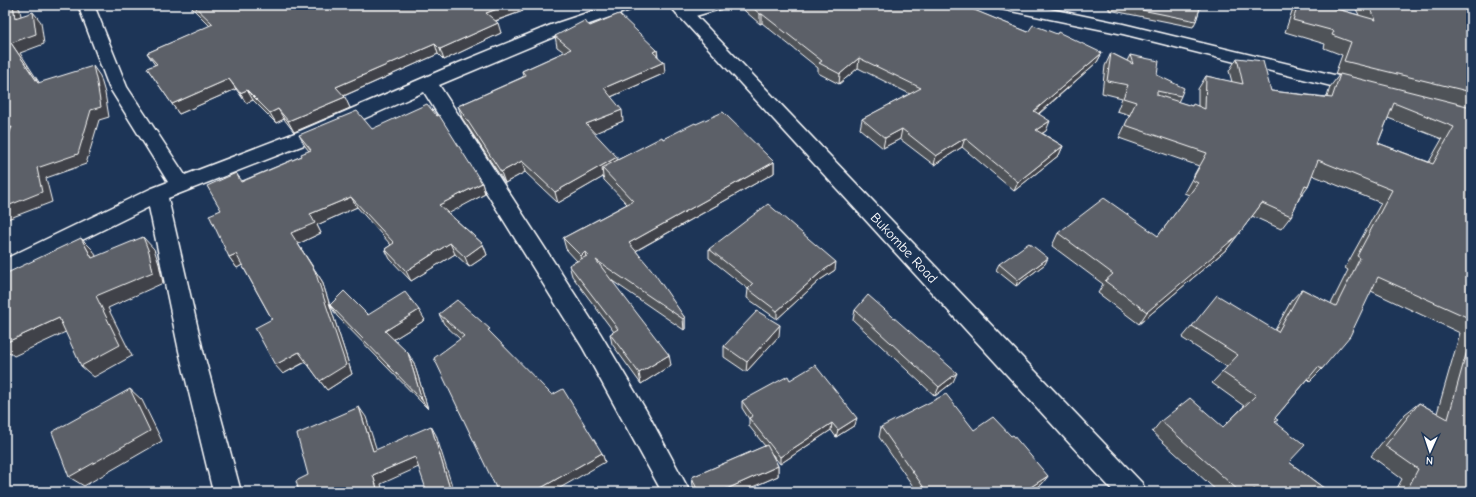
<svg xmlns="http://www.w3.org/2000/svg" width="1476" height="497" viewBox="0 0 1476 497" font-family="'Comic Neue',sans-serif">
<rect width="100%" height="100%" fill="#1d3557"/>
<filter id="ink" filterUnits="userSpaceOnUse"><feTurbulence type="fractalNoise" baseFrequency=".025" numOctaves="2"/><feDisplacementMap in="SourceGraphic" scale="8" xChannelSelector="R" yChannelSelector="G"/><feConvolveMatrix kernelMatrix="1 2 1 2 8 2 1 2 1" color-interpolation-filters="sRGB"/></filter>
<g filter="url(#ink)">
<g fill="none" stroke-linecap="round" stroke-linejoin="round">
<defs>
<g id="minor">
<polygon points="78,5 94,5 127,87 185,175 300,131 444,69 551,25 611,5 635,5 633,9 563,33 439,85 600,333 647,412 690,492 662,492 583,348 424,92 314,141 168,198 203,351 241,492 213,492 179,351 149,207 5,278 5,259 150,189 168,182 109,87"/>
<polygon points="697,5 722,5 720,9 685,19 679,18 677,14 679,10"/>
<polygon points="998,5 1031,5 1123,24 1363,82 1370,84 1372,88 1370,92 1363,94 1123,34 1006,10 1000,9"/>
</g>
<polygon id="major" points="669,5 686,5 1142,483 1146,492 1114,492"/>
</defs>
<!-- minor casing -->
<use href="#minor" stroke="#fff" stroke-width="3"/>
<!-- major casing -->
<use href="#major" stroke="#fff" stroke-width="3"/>
<!-- minor -->
<use href="#minor" fill="#1d3557" fill-rule="evenodd"/>
<!-- major -->
<use href="#major" fill="#1d3557" fill-rule="evenodd"/>
</g>
<!-- wall -->
<g fill="#4f5359" stroke="#fff" fill-rule="evenodd">
<polygon points="189,5 533,5 523,9 523,11 496,21 501,33 444,60 438,54 344,96 350,108 294,132 284,119 276,123 253,100 246,103 236,89 179,114 147,68 155,65 147,53 210,26"/>
<polygon points="738,5 961,5 1028,32 1102,53 1097,62 1039,114 1046,131 1042,133 1063,146 1059,155 1014,191 962,147 934,165 900,139 883,148 860,129 862,119 910,94 858,68 839,84 818,73 818,68 762,23 760,24"/>
<polygon points="1109,5 1201,5 1196,21 1193,27 1109,10"/>
<path d="M1296,5H1323L1359,15L1354,5H1471V492H1395L1402,479L1371,456L1405,414L1419,403L1437,413L1460,333L1371,291L1322,369L1310,381L1308,379L1275,418V422L1289,462L1329,492H1218L1152,432L1161,421L1223,427L1244,406L1212,383L1227,367L1182,338L1192,326L1275,330L1291,301L1302,289L1331,304L1348,270L1345,268L1381,203L1312,175L1308,186L1300,197L1291,216L1281,229L1252,216L1228,248L1139,324L1098,293L1103,284L1052,246L1058,233L1158,236L1189,195L1184,193L1199,166L1119,138L1130,115L1117,111L1122,98L1102,93L1105,66L1111,53L1127,61L1130,55L1157,75L1181,96L1178,102L1192,106H1198V89L1206,76L1232,82L1229,71L1237,58L1271,91L1327,97L1330,87L1339,75L1335,74L1342,55L1324,48L1325,44L1285,32L1292,11ZM1388,118L1442,139L1429,162L1378,143Z"/>
<polygon points="590,26 657,50 658,56 665,73 611,97 623,121 594,133 617,160 696,124 774,162 774,173 636,251 685,318 685,329 684,330 611,280 671,365 641,384 612,344 610,334 614,332 572,276 569,265 577,261 566,249 563,238 627,204 604,180 603,177 558,203 525,172 505,183 462,118 458,106 523,77 522,71 564,52 557,47 555,36"/>
<polygon points="372,129 482,183 485,194 448,213 483,244 487,255 469,267 455,254 411,281 390,259 385,249 391,245 357,207 317,225 321,233 298,244 322,281 352,374 327,390 306,362 283,374 272,319 242,265 237,268 229,257 221,210 236,173 242,181 302,156 309,151 305,146 299,135"/>
<polygon points="709,249 835,270 820,280 777,319 747,298 748,289 709,258"/>
<polygon points="999,264 1045,264 1016,286 996,270"/>
<polygon points="330,305 368,315 425,320 394,339 414,363 428,409 337,316"/>
<polygon points="855,310 953,382 935,396 853,320"/>
<polygon points="439,314 492,334 602,453 605,462 460,339 444,324"/>
<polygon points="779,336 746,372 724,357 724,346"/>
<polygon points="790,380 855,425 836,437 831,430 780,464 772,454 778,466 778,476 741,492 695,492 693,486 692,477 765,446 749,426 749,419 742,408 742,401"/>
<polygon points="881,427 974,430 1048,476 1042,484 1030,492 917,492 879,437"/>
</g>
<!-- shaded-wall -->
<g fill="#404348" stroke="#fff">
<polygon points="13,5 17,5 20,10 23,28 15,18"/>
<polygon points="508,5 533,5 523,9 523,11 489,23 486,13"/>
<polygon points="33,12 41,22 44,44 20,53 46,93 38,83 11,43"/>
<polygon points="760,14 762,14 762,23 760,24"/>
<polygon points="498,23 501,33 444,60 440,49"/>
<polygon points="435,44 438,54 341,97 336,87"/>
<polygon points="657,50 658,61 653,52"/>
<polygon points="1102,53 1097,62 1031,120 1034,111"/>
<polygon points="859,58 858,68 839,84 840,74"/>
<polygon points="664,62 665,73 606,99 604,88"/>
<polygon points="93,66 100,76 105,93 109,117 99,120 86,164 46,178 52,202 5,220 5,207 37,168"/>
<polygon points="229,79 236,89 179,114 172,104"/>
<polygon points="247,90 253,100 246,103 240,93"/>
<polygon points="345,97 350,108 294,132 288,121"/>
<polygon points="278,109 284,119 276,123 270,113"/>
<polygon points="622,110 623,121 588,136 586,124"/>
<polygon points="1050,121 1046,131 1032,139 1036,130"/>
<polygon points="12,127 21,137 5,143 5,129"/>
<polygon points="902,129 900,139 883,148 885,138"/>
<polygon points="965,138 962,147 934,165 936,156"/>
<polygon points="1063,146 1059,155 1014,191 1018,182"/>
<polygon points="617,157 618,168 602,168 603,177 558,203 555,192"/>
<polygon points="522,161 525,172 505,183 501,172"/>
<polygon points="774,162 774,173 630,254 629,243"/>
<polygon points="482,183 485,194 444,216 439,205"/>
<polygon points="351,197 357,207 317,225 321,233 298,244 322,281 352,374 327,390 320,381 291,233 310,214"/>
<polygon points="1262,203 1228,248 1139,324 1147,312"/>
<polygon points="143,237 154,249 159,264 163,283 108,308 132,356 94,377 81,366 96,296"/>
<polygon points="81,238 93,250 103,270 92,258"/>
<polygon points="450,243 455,254 411,281 406,271"/>
<polygon points="483,244 487,255 469,267 465,257"/>
<polygon points="585,252 587,263 583,267 581,256"/>
<polygon points="236,254 244,264 237,268 229,257"/>
<polygon points="1048,258 1045,264 1016,286 1018,280"/>
<polygon points="836,262 835,270 820,280 777,319 777,311 821,272"/>
<polygon points="419,310 425,320 391,341 385,331"/>
<polygon points="59,318 72,329 14,356 5,349 5,343"/>
<polygon points="685,318 685,329 684,330 683,319"/>
<polygon points="780,325 779,336 746,372 747,362"/>
<polygon points="299,352 307,361 283,374 275,365"/>
<polygon points="408,353 414,363 428,409 422,400"/>
<polygon points="669,355 671,365 641,384 639,373"/>
<polygon points="957,373 953,382 935,396 939,387"/>
<polygon points="130,389 142,400 162,441 84,486 69,477"/>
<polygon points="359,407 366,417 380,460 373,451"/>
<polygon points="857,418 855,425 836,437 838,430"/>
<polygon points="832,423 831,430 780,464 780,457"/>
<polygon points="431,426 436,435 454,492 451,492"/>
<polygon points="602,453 605,462 553,492 542,492 541,488"/>
<polygon points="415,457 421,466 381,484 383,492 378,492 373,475"/>
<polygon points="778,466 778,476 741,492 720,492"/>
<polygon points="1048,476 1042,484 1030,492 1023,492"/>
</g>
<!-- building -->
<g fill="#5c6067" stroke="#fff" fill-rule="evenodd">
<polygon points="5,5 13,5 15,18 33,12 36,34 11,43 38,83 93,66 97,83 101,107 91,110 78,154 37,168 42,192 5,207 5,144 12,127 5,129"/>
<polygon points="193,5 508,5 486,13 498,23 440,49 435,44 336,87 345,97 288,121 278,109 270,113 247,90 240,93 229,79 172,104 147,68 157,64 147,53 213,24"/>
<polygon points="749,5 961,5 967,7 1028,32 1033,25 1057,34 1058,32 1102,53 1034,111 1050,121 1036,130 1063,146 1018,182 965,138 936,156 902,129 885,138 862,119 921,88 859,58 840,74 819,63 822,61 762,14 760,14"/>
<polygon points="1117,5 1201,5 1196,21"/>
<polygon points="1298,5 1323,5 1376,20 1369,5 1471,5 1471,92 1344,61 1351,42 1332,35 1334,31 1293,20"/>
<polygon points="619,14 657,50 653,52 664,62 604,88 622,110 586,124 617,157 555,192 522,161 501,172 458,106 526,76 522,71 571,49 555,36 584,21 590,26"/>
<path d="M1111,53L1133,64L1130,55L1159,61L1157,75L1184,88L1181,96L1157,91V95L1192,106L1193,104L1205,109L1206,76L1243,84L1237,58L1263,61L1271,91L1332,98L1340,74L1471,107V319L1378,277L1350,336L1322,369L1318,367L1275,418L1278,420L1275,422L1305,445L1289,462L1329,492H1258L1254,489L1251,492H1240L1161,421L1190,398L1223,427L1256,395L1222,372L1238,355L1192,326L1217,295L1278,332L1302,289L1336,306L1360,258L1357,256L1392,190L1318,160L1308,186L1305,185L1291,216L1262,203L1238,235L1147,312L1105,281L1113,274L1058,233L1104,198L1158,236L1198,183L1192,180L1207,153L1125,125L1136,102L1123,98L1128,85L1107,81ZM1394,103L1454,127L1433,164L1378,143Z"/>
<polygon points="427,104 437,116 439,115 482,183 439,205 483,244 465,257 450,243 406,271 385,249 394,243 351,197 310,214 315,223 291,233 315,271 346,365 320,381 299,352 275,365 255,328 272,319 236,254 229,257 209,215 221,210 207,186 236,173 241,182 302,156 301,154 311,150 299,135 357,111 372,129"/>
<polygon points="723,112 774,162 629,243 652,270 685,318 683,319 596,260 669,355 639,373 610,334 618,329 569,265 589,255 585,252 581,256 563,238 633,201 602,168 662,137 663,139 695,123 696,124"/>
<polygon points="768,204 836,262 821,272 777,311 748,289 753,284 709,249"/>
<polygon points="143,237 149,252 153,272 96,296 120,345 81,366 59,318 5,343 5,274 81,238 92,258"/>
<polygon points="1029,243 1048,258 1018,280 999,264"/>
<polygon points="344,291 368,315 405,292 419,310 385,331 408,353 422,400 330,305"/>
<polygon points="868,295 957,373 939,387 855,310"/>
<polygon points="457,300 490,329 488,330 552,395 563,389 602,453 541,488 542,492 498,492 434,358 464,336 439,314"/>
<polygon points="757,311 780,325 747,362 724,346"/>
<polygon points="1471,336 1471,492 1406,492 1418,469 1385,446 1419,403 1448,419"/>
<polygon points="815,365 857,418 838,430 832,423 780,457 749,418 753,416 742,401 788,376 790,380"/>
<polygon points="130,389 150,431 69,477 52,432"/>
<polygon points="946,394 974,430 993,417 1011,436 1013,435 1048,476 1023,492 927,492 881,427"/>
<polygon points="359,407 373,451 431,426 451,492 427,492 415,457 373,475 378,492 299,492 296,481 308,475 297,434"/>
<polygon points="767,445 778,466 720,492 698,492 692,477"/>
</g>
</g>
<g text-anchor="middle" dominant-baseline="central" stroke-width="3" stroke-linejoin="round" paint-order="stroke">
<!-- street labels -->
<g font-size="14" fill="#fff" stroke="#1d3557">
<text transform="translate(904 248) rotate(47)">Bukombe Road</text>
</g>
</g>
<!-- margin -->
<rect width="1476" height="497" fill="none" stroke="#1d3557" stroke-width="20"/>
<rect x="10" y="10" width="1456" height="477" fill="none" stroke="#fff" stroke-width="1.5" filter="url(#ink)"/>
<!-- north arrow -->
<g transform="translate(1430 451) rotate(183)" stroke="#1d3557" stroke-width="3" paint-order="stroke">
<path d="M0-3L7 15L0 10L-7 15Z" fill="#ffffff"/>
<text y="-6" font-size="11" font-weight="bold" text-anchor="middle" fill="#ffffff">N</text>
</g>
</svg>
